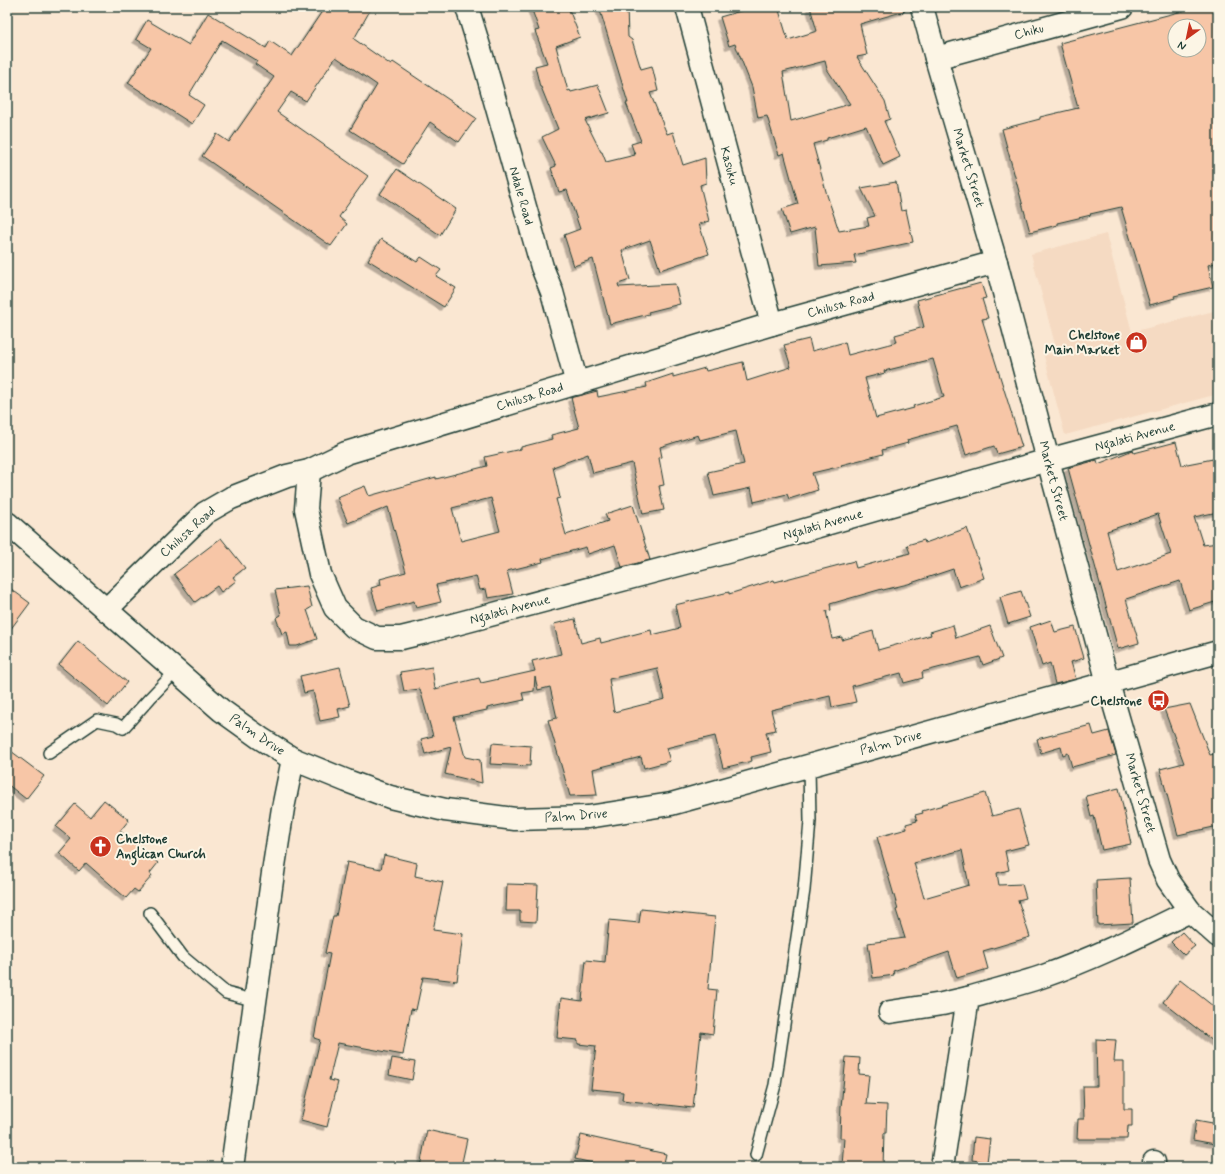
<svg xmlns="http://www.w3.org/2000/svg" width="1225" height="1174" viewBox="0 0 1225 1174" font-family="Mynerve,sans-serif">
<defs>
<filter id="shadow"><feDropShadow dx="-3.5" dy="3.5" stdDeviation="0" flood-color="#0004"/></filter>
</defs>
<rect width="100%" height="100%" fill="#fae7d2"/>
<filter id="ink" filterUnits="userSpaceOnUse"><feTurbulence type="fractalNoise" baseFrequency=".025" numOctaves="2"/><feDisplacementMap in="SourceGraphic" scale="8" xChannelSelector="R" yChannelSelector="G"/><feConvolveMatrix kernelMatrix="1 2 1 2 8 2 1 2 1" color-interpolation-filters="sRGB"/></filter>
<g filter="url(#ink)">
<!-- built -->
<polygon fill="#f5dac2" points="1106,234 1132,332 1218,310 1218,394 1065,435 1044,356 1057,352 1031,254"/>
<!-- building -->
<g fill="#f7c6a7" stroke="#1f3d34" fill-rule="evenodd" filter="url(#shadow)">
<polygon points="325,7 372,7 354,39 391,65 393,62 476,118 459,142 430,122 403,164 350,130 377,85 336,57 306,101 291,92 277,112 368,176 339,217 347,224 331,246 202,156 217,134 229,142 274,77 255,64 257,61 222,40 189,95 204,105 192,124 128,83 151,48 136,39 147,20 189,45 208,13 266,48 270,41 292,56"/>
<polygon points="531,7 568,7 580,37 556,46 568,91 570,90 571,92 598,85 609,113 585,120 601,152 602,152 606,162 635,155 631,144 641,141 626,103 628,103 599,7 627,7 628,37 632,40 641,69 652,66 658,91 650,93 667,134 673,132 683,165 705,158 706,183 700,185 709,221 699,224 709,254 660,270 650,240 622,250 630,280 618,284 619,287 675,284 680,304 648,312 649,314 610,324 593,259 574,266 564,235 580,229 567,190 559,192 551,168 556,166 542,137 558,129 541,87 540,87 535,66 547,63 535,31 539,30"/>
<path d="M754,7H778L788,40L817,31L810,7H905V11L860,24L867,55L857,57L885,101L890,119L884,121L900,157L883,165L866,126L827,138V140L813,144L827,195L839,231L869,226L867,218L875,216L861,188L896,182L901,211L906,210L913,242L854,255L856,263L819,266L815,227L790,234L782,209L798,204L784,153L779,155L767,116L758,118L752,87L735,44L729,46L720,17ZM825,61L827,69L850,104L791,121L783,72Z"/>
<path d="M1198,7H1218V262L1208,265L1213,287L1174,296L1175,298L1150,305L1121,207L1090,214L1091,215L1057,223V225L1030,232L1002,129L1040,119V117L1078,108L1060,43ZM1175,26H1199V50H1175Z"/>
<polygon points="397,169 456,209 440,235 380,194"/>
<polygon points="381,239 417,262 421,257 441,270 436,276 456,288 444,307 368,260"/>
<path d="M981,283L986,298L982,299L988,318L982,319L1022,447L997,454L994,446L966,455L957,426L907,440L908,443L882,450L883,454L841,465L842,466L812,473L818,490L789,499L787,494L754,502L751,488L714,496L708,472L744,464L736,431L700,440L698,435L660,447L662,457L659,458L664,485L659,486L664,510L643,514L632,463L593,473L588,454L553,467L560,498L556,499L566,535L608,521L605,514L633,505L650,560L622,567L615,545L588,554L586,547L542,559L543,562L507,571L513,594L488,598L486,589L480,590L476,576L436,585L441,602L416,608L414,601L378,611L371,588L381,585L380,579L406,572L388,507L348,523L337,497L365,486L369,496L436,477V479L487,466L485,457L521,449V447L552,439L551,435L579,428L571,398L597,391L598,397L647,387L646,383L673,374V377L705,368L706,371L743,362L747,381L791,367L784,345L809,339L812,351L845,342L848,355L897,342L895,335L924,327L917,300ZM933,359L944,397L913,406L914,408L876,418L865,378L885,373L884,371ZM491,498L500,531L461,541L452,508Z"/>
<path d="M1176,442L1182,465L1218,458V512L1194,517L1203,545L1218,543V601L1189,610L1180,581L1126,599L1139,643L1118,649L1068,468L1097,460L1098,464L1133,450L1134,453ZM1158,514L1171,554L1118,572L1107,531Z"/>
<path d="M967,528L984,578L959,587L953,569L908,584L883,590L882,589L830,604L831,610L826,611L832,639L842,637V640L873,631L878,650L931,635L930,632L953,625L956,638L990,626L1002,658L983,665L980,657L922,672L923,678L904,683L901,673L852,686L856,702L832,707L830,696L771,710L776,730L766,732L771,752L751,757L752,761L723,768L715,736L666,748L670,761L644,768L641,757L593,769L597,795L570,796L548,720L557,718L550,687L538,690L535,677L534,691L522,693L524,700L487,708V710L454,717L465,757L480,760L482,783L445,774L451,747L425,754L421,739L433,736L420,689L404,691L400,672L432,667L435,689L479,678L481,683L535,671L532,661L561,654L554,624L575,619L581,643L600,638L601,643L651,630L652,635L680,628L675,605L729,592V594L774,580L775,582L854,561L856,568L910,553L907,545L924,540L925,543ZM657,668L665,699L614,712L609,679Z"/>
<polygon points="221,538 245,568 233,577 236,581 221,592 217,586 195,602 174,574"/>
<polygon points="7,586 30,603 7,634"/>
<polygon points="307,586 312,607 307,610 317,639 297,646 290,646 287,632 282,634 276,618 281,615 275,590"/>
<polygon points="1021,591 1030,617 1008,624 1000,597"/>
<polygon points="1051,620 1055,632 1075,627 1084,658 1071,662 1076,679 1055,684 1050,663 1042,666 1030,627"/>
<polygon points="78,641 127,682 108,706 59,665"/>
<polygon points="340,667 350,706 338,709 340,717 320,721 313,691 304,693 300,676"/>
<polygon points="1190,704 1210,755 1218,753 1218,826 1178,835 1160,769 1184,763 1164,709"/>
<polygon points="1091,725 1094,735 1109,731 1116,755 1072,767 1068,753 1063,755 1061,747 1041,753 1037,739"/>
<polygon points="492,743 531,746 530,766 490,764"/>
<polygon points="7,748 44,776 26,799 7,784"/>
<polygon points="1119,788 1131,844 1102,850 1094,816 1091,817 1086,796"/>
<path d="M985,793L992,816L1019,809L1029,845L1005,851L1009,870L997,873L999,885L1022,884L1026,898L1018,900L1030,937L983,951L988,969L957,978L949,952L893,971L894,975L873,978L868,943L905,938L896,910L898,909L877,837L907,829L906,824L917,821L915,815L923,813L922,811ZM962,850L969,885L924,898L914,863Z"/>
<polygon points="104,800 129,820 120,831 158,863 150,873 152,876 138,892 134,889 126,898 86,863 79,871 59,853 71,839 56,827 75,804 90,817"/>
<polygon points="384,855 417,863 415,876 443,882 433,930 463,934 457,981 423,977 416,1010 411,1009 403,1055 338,1043 329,1080 338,1082 327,1127 301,1120 320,1040 314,1038 330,954 325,953 333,916 336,916 347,862 381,869"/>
<polygon points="1130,878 1133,923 1098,925 1096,880"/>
<polygon points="507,884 538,885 536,922 520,921 520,911 506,911"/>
<polygon points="641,909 715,917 708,989 717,990 713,1034 701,1032 693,1108 622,1100 623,1092 591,1089 596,1046 578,1044 578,1040 557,1038 561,998 582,1001 586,960 605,962 609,920 639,923"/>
<polygon points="1182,932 1195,946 1184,955 1171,942"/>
<polygon points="1180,980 1218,1010 1218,1045 1163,1002"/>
<polygon points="1096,1039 1116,1040 1114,1062 1124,1062 1124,1109 1132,1109 1132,1126 1128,1126 1127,1139 1077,1139 1078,1119 1084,1119 1083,1086 1097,1086"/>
<polygon points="846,1057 860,1058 859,1074 869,1075 866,1104 887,1105 886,1133 884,1133 883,1167 842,1167 844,1138 840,1138 841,1107"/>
<polygon points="392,1058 415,1062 412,1080 389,1075"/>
<polygon points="1196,1120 1218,1124 1215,1144 1193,1140"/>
<polygon points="427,1130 467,1139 461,1167 420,1167"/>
<polygon points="581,1135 666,1154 663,1167 611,1167 575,1159"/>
<polygon points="974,1137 990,1139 987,1162 972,1160"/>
</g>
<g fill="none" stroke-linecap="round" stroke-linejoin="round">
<defs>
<g id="service">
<polyline points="49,753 97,720 116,724 123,728 150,698 176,671"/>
<polyline points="150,913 183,957 226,993 256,1001"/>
<polyline points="756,1155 775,1085 804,890 810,821 809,766"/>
</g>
<g id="minor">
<polyline points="467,7 486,69 542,267 552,292 577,384"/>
<polyline points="687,7 772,324"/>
<polyline points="936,58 1122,7"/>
<polyline points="309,471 306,509 320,574 335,608 354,627 377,638 401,638 426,632 742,548 1048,460 1218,414"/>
<polyline points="106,610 205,513 231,498 287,476 309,471 346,453 772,324 996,262"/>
<polyline points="1108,683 1159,860 1168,880 1190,911 1218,936"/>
<polyline points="890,1012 942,1004 968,998"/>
<polyline points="232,1167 274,866 283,808 293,759"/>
<path d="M942,1167L968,998C992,991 1017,985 1041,977C1093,959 1141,935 1190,911"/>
<polyline points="1154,1167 1154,1162"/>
</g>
<g id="tertiary">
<polyline points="922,7 936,58 996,262 1048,460 1108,683"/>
<polyline points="7,523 221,710 260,738 293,759 347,781 390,797 445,810 515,819 588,817 671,804 1218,652"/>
</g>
</defs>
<!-- service casing -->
<use href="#service" stroke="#1f3d34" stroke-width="14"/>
<!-- minor casing -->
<use href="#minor" stroke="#1f3d34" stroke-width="25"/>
<!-- tertiary casing -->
<use href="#tertiary" stroke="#1f3d34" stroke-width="25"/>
<!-- service -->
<use href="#service" stroke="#fcf5e5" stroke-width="11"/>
<!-- minor -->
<use href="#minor" stroke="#fcf5e5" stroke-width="22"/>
<!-- tertiary -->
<use href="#tertiary" stroke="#fcf5e5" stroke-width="22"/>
</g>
</g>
<!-- icons -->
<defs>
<symbol id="shop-disc" viewBox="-11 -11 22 22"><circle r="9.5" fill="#c8321e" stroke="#fcf5e5"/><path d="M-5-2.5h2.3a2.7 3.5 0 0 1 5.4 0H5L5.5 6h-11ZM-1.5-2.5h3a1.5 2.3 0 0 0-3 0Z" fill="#fff"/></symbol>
<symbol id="bus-disc" viewBox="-11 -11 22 22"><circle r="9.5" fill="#c8321e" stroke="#fcf5e5"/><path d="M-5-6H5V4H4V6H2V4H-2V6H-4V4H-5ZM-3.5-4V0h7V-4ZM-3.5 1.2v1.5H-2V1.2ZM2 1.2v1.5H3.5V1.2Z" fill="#fff"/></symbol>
<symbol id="church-disc" viewBox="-11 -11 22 22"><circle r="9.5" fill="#c8321e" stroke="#fcf5e5"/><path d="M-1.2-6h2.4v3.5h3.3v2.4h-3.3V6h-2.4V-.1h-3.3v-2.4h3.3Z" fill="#fff"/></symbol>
</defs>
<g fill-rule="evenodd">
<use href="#shop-disc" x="1124" y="330" width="25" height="25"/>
<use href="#bus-disc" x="1146" y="688" width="25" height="25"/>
<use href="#church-disc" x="88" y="834" width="25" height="25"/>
</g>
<g text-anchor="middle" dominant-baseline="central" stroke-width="4" stroke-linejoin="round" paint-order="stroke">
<!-- street labels -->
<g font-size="13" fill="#1f3d34" stroke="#fcf5e5">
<text transform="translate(1029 32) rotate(-15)">Chiku</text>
<text transform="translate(729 166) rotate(75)">Kasuku</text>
<text transform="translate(968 168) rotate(73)">Market Street</text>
<text transform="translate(521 196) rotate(74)">Ndale Road</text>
<text transform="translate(841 305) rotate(-15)">Chilusa Road</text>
<text transform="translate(530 397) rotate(-17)">Chilusa Road</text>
<text transform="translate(1135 437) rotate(-15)">Ngalati Avenue</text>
<text transform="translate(1053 481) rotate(75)">Market Street</text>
<text transform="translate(823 525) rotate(-16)">Ngalati Avenue</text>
<text transform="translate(188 532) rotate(-42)">Chilusa Road</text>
<text transform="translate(510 610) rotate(-15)">Ngalati Avenue</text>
<text transform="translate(257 735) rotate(34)">Palm Drive</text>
<text transform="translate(891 743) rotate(-15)">Palm Drive</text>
<text transform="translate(1140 793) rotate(74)">Market Street</text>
<text transform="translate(576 816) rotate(-4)">Palm Drive</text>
</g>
<!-- poi labels -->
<g font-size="13" font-weight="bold" fill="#1f3d34" stroke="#fcf5e5" text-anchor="end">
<text x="1120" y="335">Chelstone<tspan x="1120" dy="15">Main Market</tspan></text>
<text x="1142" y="701">Chelstone</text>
<text x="116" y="839" text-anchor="start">Chelstone<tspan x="116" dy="15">Anglican Church</tspan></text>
</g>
</g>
<!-- margin -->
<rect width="1225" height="1174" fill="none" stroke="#fcf5e5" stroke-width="24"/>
<rect x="12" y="12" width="1201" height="1150" fill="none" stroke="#1f3d34" stroke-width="1.5" filter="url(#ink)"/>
<!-- north arrow -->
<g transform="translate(1187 38) rotate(213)"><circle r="19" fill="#fcf5e5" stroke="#a4ab9e"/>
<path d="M0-3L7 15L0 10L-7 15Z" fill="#c8321e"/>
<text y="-6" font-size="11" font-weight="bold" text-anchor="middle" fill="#1f3d34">N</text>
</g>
</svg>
